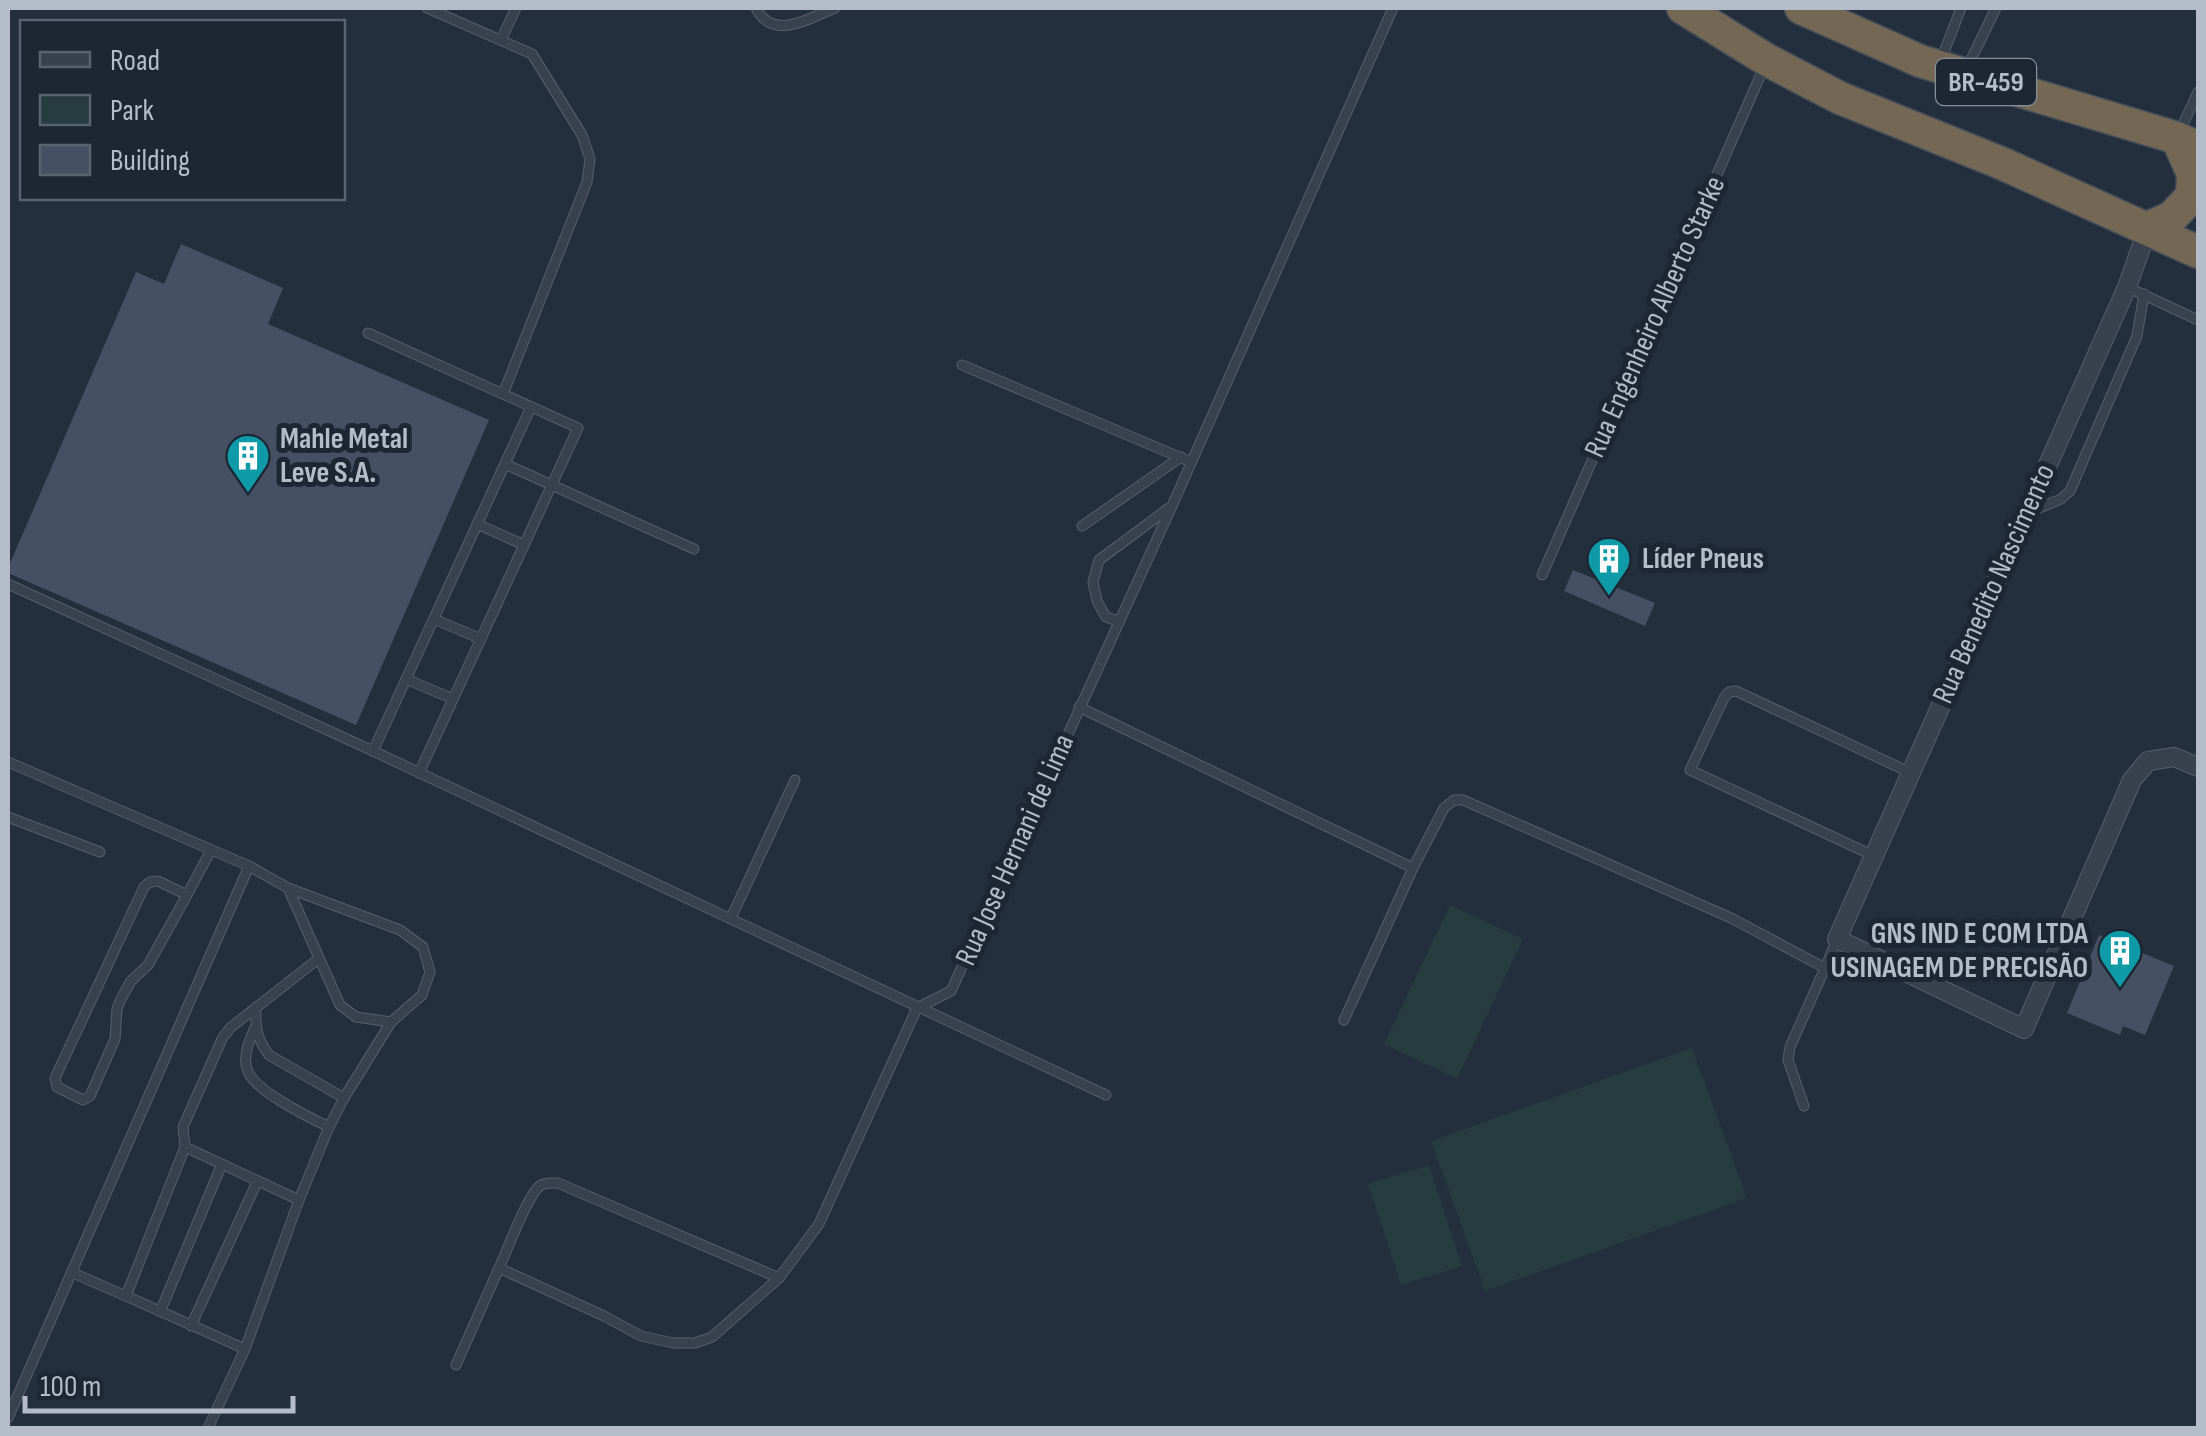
<svg xmlns="http://www.w3.org/2000/svg" width="2206" height="1436" viewBox="0 0 2206 1436" font-family="'Sofia Sans Condensed',sans-serif">
<rect width="100%" height="100%" fill="#242f3e"/>
<!-- green -->
<g fill="#263c3f">
<polygon points="1450,905 1523,939 1457,1079 1384,1044"/>
<polygon points="1692,1048 1747,1198 1485,1291 1431,1141"/>
<polygon points="1429,1165 1462,1266 1401,1285 1368,1184"/>
</g>
<!-- building -->
<g fill="#455162">
<polygon points="181,244 283,288 268,324 489,420 356,725 8,573 8,568 136,272 164,284"/>
<polygon points="1573,570 1655,603 1645,626 1564,591"/>
<polygon points="2099,935 2174,966 2145,1035 2123,1026 2120,1035 2067,1013"/>
</g>
<g fill="none" stroke-linecap="round" stroke-linejoin="round">
<defs>
<g id="lane">
<polyline points="427,8 532,54 582,135 590,159 587,182 503,394"/>
<path d="M756,8C773,42 809,18 835,8"/>
<polyline points="501,40 516,8"/>
<polyline points="1941,60 1961,8"/>
<polyline points="1967,68 1996,8"/>
<polyline points="2180,131 2198,92"/>
<polyline points="2127,287 2198,320"/>
<polyline points="368,333 578,428 419,773"/>
<polyline points="962,365 1191,462"/>
<polyline points="505,464 694,549"/>
<polyline points="2027,513 2061,499 2070,491 2137,336 2144,294"/>
<polyline points="477,524 524,545"/>
<polyline points="1082,526 1181,457"/>
<polyline points="1542,575 1764,67"/>
<polyline points="8,584 373,751 1106,1095"/>
<polyline points="434,619 481,639"/>
<polyline points="1118,621 1106,617 1097,601 1093,582 1099,560 1169,508"/>
<polyline points="406,679 453,699"/>
<polyline points="1079,707 1413,868 1344,1020"/>
<polyline points="373,751 531,407"/>
<polyline points="8,762 249,866 288,888 400,930 423,947 430,972 422,995 391,1022 356,1017 340,1005 288,888"/>
<polyline points="8,817 100,852"/>
<polyline points="1874,856 1690,770 1724,698 1729,692 1736,691 1911,773"/>
<polyline points="1413,868 1444,808 1454,800 1463,800 1731,918 1825,968 1790,1047 1788,1060 1804,1106"/>
<polygon points="158,881 187,895 148,965 131,981 121,999 117,1009 115,1039 90,1096 83,1100 57,1087 55,1078 144,887 150,882"/>
<polyline points="187,895 211,850"/>
<polyline points="731,918 795,780"/>
<polyline points="318,959 230,1028 222,1039 183,1127 185,1147 299,1200 329,1127 344,1098 391,1022"/>
<polyline points="1825,968 1837,939"/>
<path d="M256,1007C255,1027 257,1039 269,1055L344,1098"/>
<path d="M255,1028C236,1066 246,1079 279,1100C295,1110 312,1119 329,1127"/>
<path d="M499,1268C507,1251 528,1193 541,1185C547,1182 552,1183 558,1183L779,1278"/>
<polyline points="73,1273 126,1296 185,1147"/>
<polyline points="126,1296 245,1349 299,1200"/>
<polyline points="160,1312 222,1164"/>
<polyline points="191,1326 257,1182"/>
<polyline points="456,1365 499,1268 604,1316 641,1336 673,1343 695,1343 712,1337 779,1278 819,1224 917,1008 951,991 1172,506 1393,8"/>
<polyline points="8,1418 249,866"/>
<polyline points="208,1428 245,1349"/>
</g>
<polyline id="street" points="2148,228 2127,287 1837,939 2024,1029 2132,780 2148,761 2174,757 2198,767"/>
<g id="highway">
<polyline points="1683,8 1767,60 1840,98 2001,163 2198,252"/>
<polyline points="1801,8 1920,61 2177,138 2198,148"/>
<polyline points="2148,228 2172,217 2192,196 2193,174 2177,138"/>
</g>
</defs>
<!-- lane casing -->
<use href="#lane" stroke="#565f6c" stroke-width="11"/>
<!-- street casing -->
<use href="#street" stroke="#565f6c" stroke-width="20"/>
<!-- highway casing -->
<use href="#highway" stroke="#434c59" stroke-width="35"/>
<!-- lane -->
<use href="#lane" stroke="#38414e" stroke-width="9"/>
<!-- street -->
<use href="#street" stroke="#38414e" stroke-width="18"/>
<!-- highway -->
<use href="#highway" stroke="#746855" stroke-width="32"/>
</g>
<!-- icons -->
<defs>
<symbol id="building-pin" viewBox="-11 -11 22 30"><path d="M0 17L-7.5 6A9.5 9.5 0 1 1 7.5 6Z" fill="#0f9aa8" stroke="#1d2633"/><path d="M-4-6H4V6H1V3H-1V6H-4ZM-2.5-4.3h1.7v1.8h-1.7ZM.8-4.3h1.7v1.8H.8ZM-2.5-1h1.7V.8h-1.7ZM.8-1h1.7V.8H.8Z" fill="#fff"/></symbol>
</defs>
<g fill-rule="evenodd">
<use href="#building-pin" x="223" y="431" width="50" height="68"/>
<use href="#building-pin" x="1584" y="534" width="50" height="68"/>
<use href="#building-pin" x="2095" y="926" width="50" height="68"/>
</g>
<g text-anchor="middle" dominant-baseline="central" stroke-width="10" stroke-linejoin="round" paint-order="stroke">
<!-- shield labels -->
<rect fill="#1d2633" stroke="#878f9c" stroke-width="2.5" x="1936" y="59" width="100" height="46" rx="8"/>
<g font-size="28" font-weight="bold" fill="#b4bcc9">
<text x="1986" y="82">BR-459</text>
</g>
<!-- street labels -->
<g font-size="30" fill="#b4bcc9" stroke="#1d2633">
<text transform="translate(1655 317) rotate(-66)">Rua Engenheiro Alberto Starke</text>
<text transform="translate(1994 584) rotate(-66)">Rua Benedito Nascimento</text>
<text transform="translate(1015 850) rotate(-66)">Rua Jose Hernani de Lima</text>
</g>
<!-- poi labels -->
<g font-size="30" font-weight="bold" fill="#b4bcc9" stroke="#1d2633" text-anchor="start">
<text x="280" y="439">Mahle Metal<tspan x="280" dy="34">Leve S.A.</tspan></text>
<text x="1642" y="559">Líder Pneus</text>
<text x="2088" y="934" text-anchor="end">GNS IND E COM LTDA<tspan x="2088" dy="34">USINAGEM DE PRECISÃO</tspan></text>
</g>
</g>
<!-- border -->
<rect width="2206" height="1436" fill="none" stroke="#b4bcc9" stroke-width="20"/>
<!-- legend -->
<rect x="20" y="20" width="325" height="180" fill="#1d2633" stroke="#59626f" stroke-width="2.5"/>
<rect x="40" y="52" width="50" height="15" fill="#38414e" stroke="#59626f" stroke-width="2.5"/>
<text x="110" y="70" font-size="30" fill="#b4bcc9">Road</text>
<rect x="40" y="95" width="50" height="30" fill="#263c3f" stroke="#59626f" stroke-width="2.5"/>
<text x="110" y="120" font-size="30" fill="#b4bcc9">Park</text>
<rect x="40" y="145" width="50" height="30" fill="#455162" stroke="#59626f" stroke-width="2.5"/>
<text x="110" y="170" font-size="30" fill="#b4bcc9">Building</text>
<!-- scale -->
<path d="M25 1396v15h268v-15" fill="none" stroke="#b4bcc9" stroke-width="5"/>
<text x="40" y="1396" font-size="30" fill="#b4bcc9" stroke="#1d2633" stroke-width="8" paint-order="stroke">100 m</text>
</svg>
